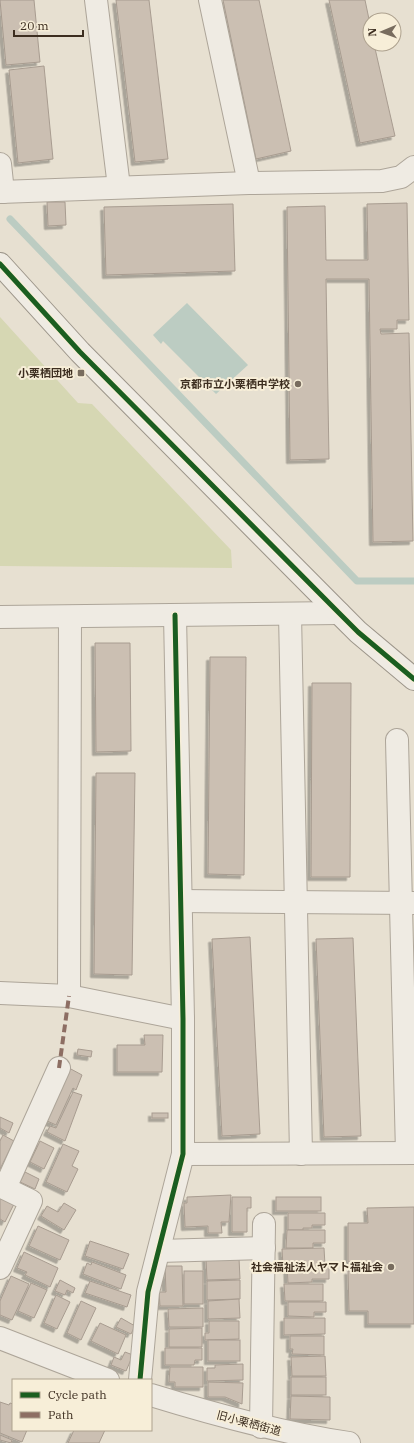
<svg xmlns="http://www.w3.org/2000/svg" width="414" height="1443" viewBox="0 0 414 1443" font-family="'IBM Plex Serif','Noto Sans JP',serif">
<defs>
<filter id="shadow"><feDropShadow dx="-3.5" dy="3.5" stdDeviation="0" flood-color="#0004"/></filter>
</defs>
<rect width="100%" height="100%" fill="#e7e0d1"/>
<!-- green -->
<polygon fill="#d6d7b3" points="0,317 78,403 92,404 231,550 232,568 0,566"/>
<!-- water -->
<polygon fill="#bcccc2" points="187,303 248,365 216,394 163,341 161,344 153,335"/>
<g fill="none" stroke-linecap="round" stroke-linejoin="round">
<!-- stream -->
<polyline stroke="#bcccc2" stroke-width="7" points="10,219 357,581 414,581"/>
</g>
<!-- building -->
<g fill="#cbbfb2" stroke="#a89c90" filter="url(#shadow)">
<polygon points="0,0 34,0 40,62 6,65"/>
<polygon points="116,0 149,0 168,159 135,162"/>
<polygon points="223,0 259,0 291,151 256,159"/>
<polygon points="329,0 365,0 370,24 370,44 374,44 395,136 360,143"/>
<polygon points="44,66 53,159 18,163 9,70"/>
<polygon points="47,202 65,202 66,225 48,226"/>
<polygon points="407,203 409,320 397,320 397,329 380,329 381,334 409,333 413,541 373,542 369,279 326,279 329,459 290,460 287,207 325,206 326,260 368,260 367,204"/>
<polygon points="233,204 235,271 106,275 104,207"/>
<polygon points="95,643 130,643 131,751 96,752"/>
<polygon points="210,657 246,657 244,875 208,874"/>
<polygon points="312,683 351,683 350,877 311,877"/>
<polygon points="96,773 135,773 132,975 94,974"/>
<polygon points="250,937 260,1134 222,1136 212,939"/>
<polygon points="353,938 361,1136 324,1137 316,939"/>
<polygon points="144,1035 163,1035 162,1072 117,1072 117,1045 145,1045"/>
<polygon points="78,1049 92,1051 91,1057 77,1055"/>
<polygon points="69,1068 82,1075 76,1090 73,1088 56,1125 45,1120"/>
<polygon points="73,1092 82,1095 65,1141 47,1132 50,1126 56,1128"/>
<rect x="152" y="1113" width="16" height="5"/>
<polygon points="0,1117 13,1123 9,1133 0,1128"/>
<polygon points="3,1135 14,1141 0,1169 0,1141"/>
<polygon points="40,1141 54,1148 44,1169 30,1162"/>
<polygon points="63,1144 79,1151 72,1166 78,1169 67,1192 46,1182"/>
<polygon points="25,1172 39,1179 35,1189 20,1182"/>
<polygon points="231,1195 229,1222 221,1222 222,1233 208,1233 208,1226 185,1227 184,1203 187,1203 187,1197"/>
<polygon points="0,1197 14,1204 5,1222 0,1219"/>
<polygon points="232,1197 251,1197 251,1208 247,1208 247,1232 232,1232"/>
<rect x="276" y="1197" width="45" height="14"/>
<polygon points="64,1203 76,1210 64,1230 41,1216 47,1206 58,1212"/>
<polygon points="414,1207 414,1324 368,1324 368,1311 349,1311 348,1271 368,1271 368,1261 348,1262 348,1223 368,1223 367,1208"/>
<polygon points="288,1213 325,1213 325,1225 312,1225 312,1228 303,1228 303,1230 288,1230"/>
<polygon points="38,1226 69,1240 60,1260 29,1246"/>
<polygon points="287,1230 325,1230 325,1243 313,1243 313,1248 286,1248"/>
<polygon points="90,1241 129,1254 123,1269 85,1256"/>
<polygon points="324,1248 325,1265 283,1266 282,1249"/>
<polygon points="24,1252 58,1268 50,1287 25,1275 27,1272 17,1268"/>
<polygon points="206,1258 239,1258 240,1279 207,1280"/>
<polygon points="92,1262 126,1275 121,1289 83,1274 87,1263 91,1265"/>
<polygon points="165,1266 182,1266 183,1306 160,1306 159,1292 166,1292"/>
<polygon points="287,1266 329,1266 329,1279 312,1279 312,1282 288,1283"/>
<rect x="184" y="1271" width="19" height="33"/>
<polygon points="11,1276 29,1284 12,1320 0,1315 0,1301"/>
<polygon points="60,1280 75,1288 73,1293 67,1290 65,1295 55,1291"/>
<polygon points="240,1280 240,1299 207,1300 207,1281"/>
<polygon points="90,1281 131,1295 127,1307 85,1293"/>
<polygon points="31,1283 47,1290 34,1318 18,1311"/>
<polygon points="284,1284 323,1284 323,1301 285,1301"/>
<polygon points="56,1295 70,1302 57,1329 44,1323"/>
<polygon points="239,1299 240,1318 208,1319 208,1301"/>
<polygon points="81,1301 96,1308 81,1340 67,1333"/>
<polygon points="288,1302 326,1302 326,1312 314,1312 314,1317 288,1316"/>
<polygon points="203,1308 203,1327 169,1327 168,1309"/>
<polygon points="121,1318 135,1326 131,1334 116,1327"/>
<polygon points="284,1318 325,1318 325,1334 284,1335"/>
<polygon points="209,1321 239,1321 239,1339 205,1340 205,1333 209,1333"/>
<polygon points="100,1323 126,1335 118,1354 91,1341"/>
<polygon points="202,1328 202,1347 169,1347 169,1329"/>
<polygon points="290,1336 324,1336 324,1355 292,1354 293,1349 290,1349"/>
<rect x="208" y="1340" width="32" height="21"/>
<polygon points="165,1348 202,1348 202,1360 195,1360 194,1365 165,1365"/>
<polygon points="125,1352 133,1355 126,1371 111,1365 114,1357 121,1360"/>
<polygon points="325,1356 326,1376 292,1376 291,1357"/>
<polygon points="243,1364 243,1380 207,1381 207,1368 215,1368 215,1365"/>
<polygon points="170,1367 203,1367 203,1387 175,1387 175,1382 169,1382"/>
<rect x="291" y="1377" width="35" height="18"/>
<polygon points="208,1382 243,1383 242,1404 225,1397 208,1397"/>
<polygon points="291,1396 330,1397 330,1420 290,1419"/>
<polygon points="0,1402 9,1405 10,1403 13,1404 13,1430 27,1430 22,1442 0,1433"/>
<polygon points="74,1430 105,1430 99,1443 68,1443"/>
<polygon points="0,1435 12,1440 11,1443 0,1440"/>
</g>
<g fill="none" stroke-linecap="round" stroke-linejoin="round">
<defs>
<g id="street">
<polyline points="96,0 119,187"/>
<polyline points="210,0 249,183"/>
<polyline points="0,164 3,192"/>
<polyline points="0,192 249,183 382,181 401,177 414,167"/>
<polyline points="290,614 301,1154"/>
<polyline points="0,617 339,613"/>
<polyline points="397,740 407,1153"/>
<polyline points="181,901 414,903"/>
<polyline points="0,993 69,996 183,1019"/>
<polyline points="69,996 70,617"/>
<polyline points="183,1154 414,1153"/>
<polyline points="0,1186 31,1201 0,1268"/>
<polyline points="5,1188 59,1068"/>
<polyline points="159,1251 264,1248"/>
<polyline points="0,1338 108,1380"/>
<polyline points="140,1380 148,1292 183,1154 183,1019 175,615"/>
<path d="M151,1395C216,1415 281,1433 349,1443"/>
<polyline points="261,1427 264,1224"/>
</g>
<polyline id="secondary" points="0,264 80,352 339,613 358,632 414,679"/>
</defs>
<!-- street casing -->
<use href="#street" stroke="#ada599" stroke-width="24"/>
<!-- secondary casing -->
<use href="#secondary" stroke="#9c958a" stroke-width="24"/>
<!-- street -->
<use href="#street" stroke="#efebe3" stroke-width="22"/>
<!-- secondary -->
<use href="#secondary" stroke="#efebe3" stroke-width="22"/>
<!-- quiet -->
<polyline stroke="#8d6e63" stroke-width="4" stroke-dasharray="8 4" stroke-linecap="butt" points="59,1068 69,996"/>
<defs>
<g id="cycleway">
<polyline points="0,264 80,352 339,613 358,632 414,679"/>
<polyline points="140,1380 148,1292 183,1154 183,1019 175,615"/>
</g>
</defs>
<!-- cycleway casing -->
<use href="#cycleway" stroke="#f7eed8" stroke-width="8"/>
<!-- cycleway -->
<use href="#cycleway" stroke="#1b5e20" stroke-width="5"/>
</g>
<!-- markers -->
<g fill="#786c5e" stroke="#f7eed8" stroke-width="1.5">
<rect x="77" y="369" width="8" height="8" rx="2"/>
<circle cx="298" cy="384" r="4"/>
<circle cx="391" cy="1267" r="4"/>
</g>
<g text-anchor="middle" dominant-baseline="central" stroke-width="4" stroke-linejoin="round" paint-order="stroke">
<!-- poi labels -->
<g font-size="11" font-weight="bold" fill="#3d2e20" stroke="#f7eed8" text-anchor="end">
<text x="73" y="373">小栗栖団地</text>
<text x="290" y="384">京都市立小栗栖中学校</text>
<text x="383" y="1267">社会福祉法人ヤマト福祉会</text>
</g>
<!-- street labels -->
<g font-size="11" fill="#3d2e20" stroke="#f7eed8">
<text transform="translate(249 1423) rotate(15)">旧小栗栖街道</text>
</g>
</g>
<!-- legend -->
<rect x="12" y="1379" width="140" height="52" fill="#f7eed8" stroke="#ada18e"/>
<rect x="20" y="1392" width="20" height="6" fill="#1b5e20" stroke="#ada18e"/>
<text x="48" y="1399" font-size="12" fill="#3d2e20">Cycle path</text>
<rect x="20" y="1412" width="20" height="6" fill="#8d6e63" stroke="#ada18e"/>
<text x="48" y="1419" font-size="12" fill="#3d2e20">Path</text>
<!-- north arrow -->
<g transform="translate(382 32) rotate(268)"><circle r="19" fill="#f7eed8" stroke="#ada18e"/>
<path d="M0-3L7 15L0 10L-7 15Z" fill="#786c5e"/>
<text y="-6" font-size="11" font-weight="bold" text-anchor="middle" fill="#3d2e20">N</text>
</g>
<!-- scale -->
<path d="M14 30v6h69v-6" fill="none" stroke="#3d2e20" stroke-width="2"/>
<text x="20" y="30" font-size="12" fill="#3d2e20" stroke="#f7eed8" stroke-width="3" paint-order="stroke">20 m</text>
</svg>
